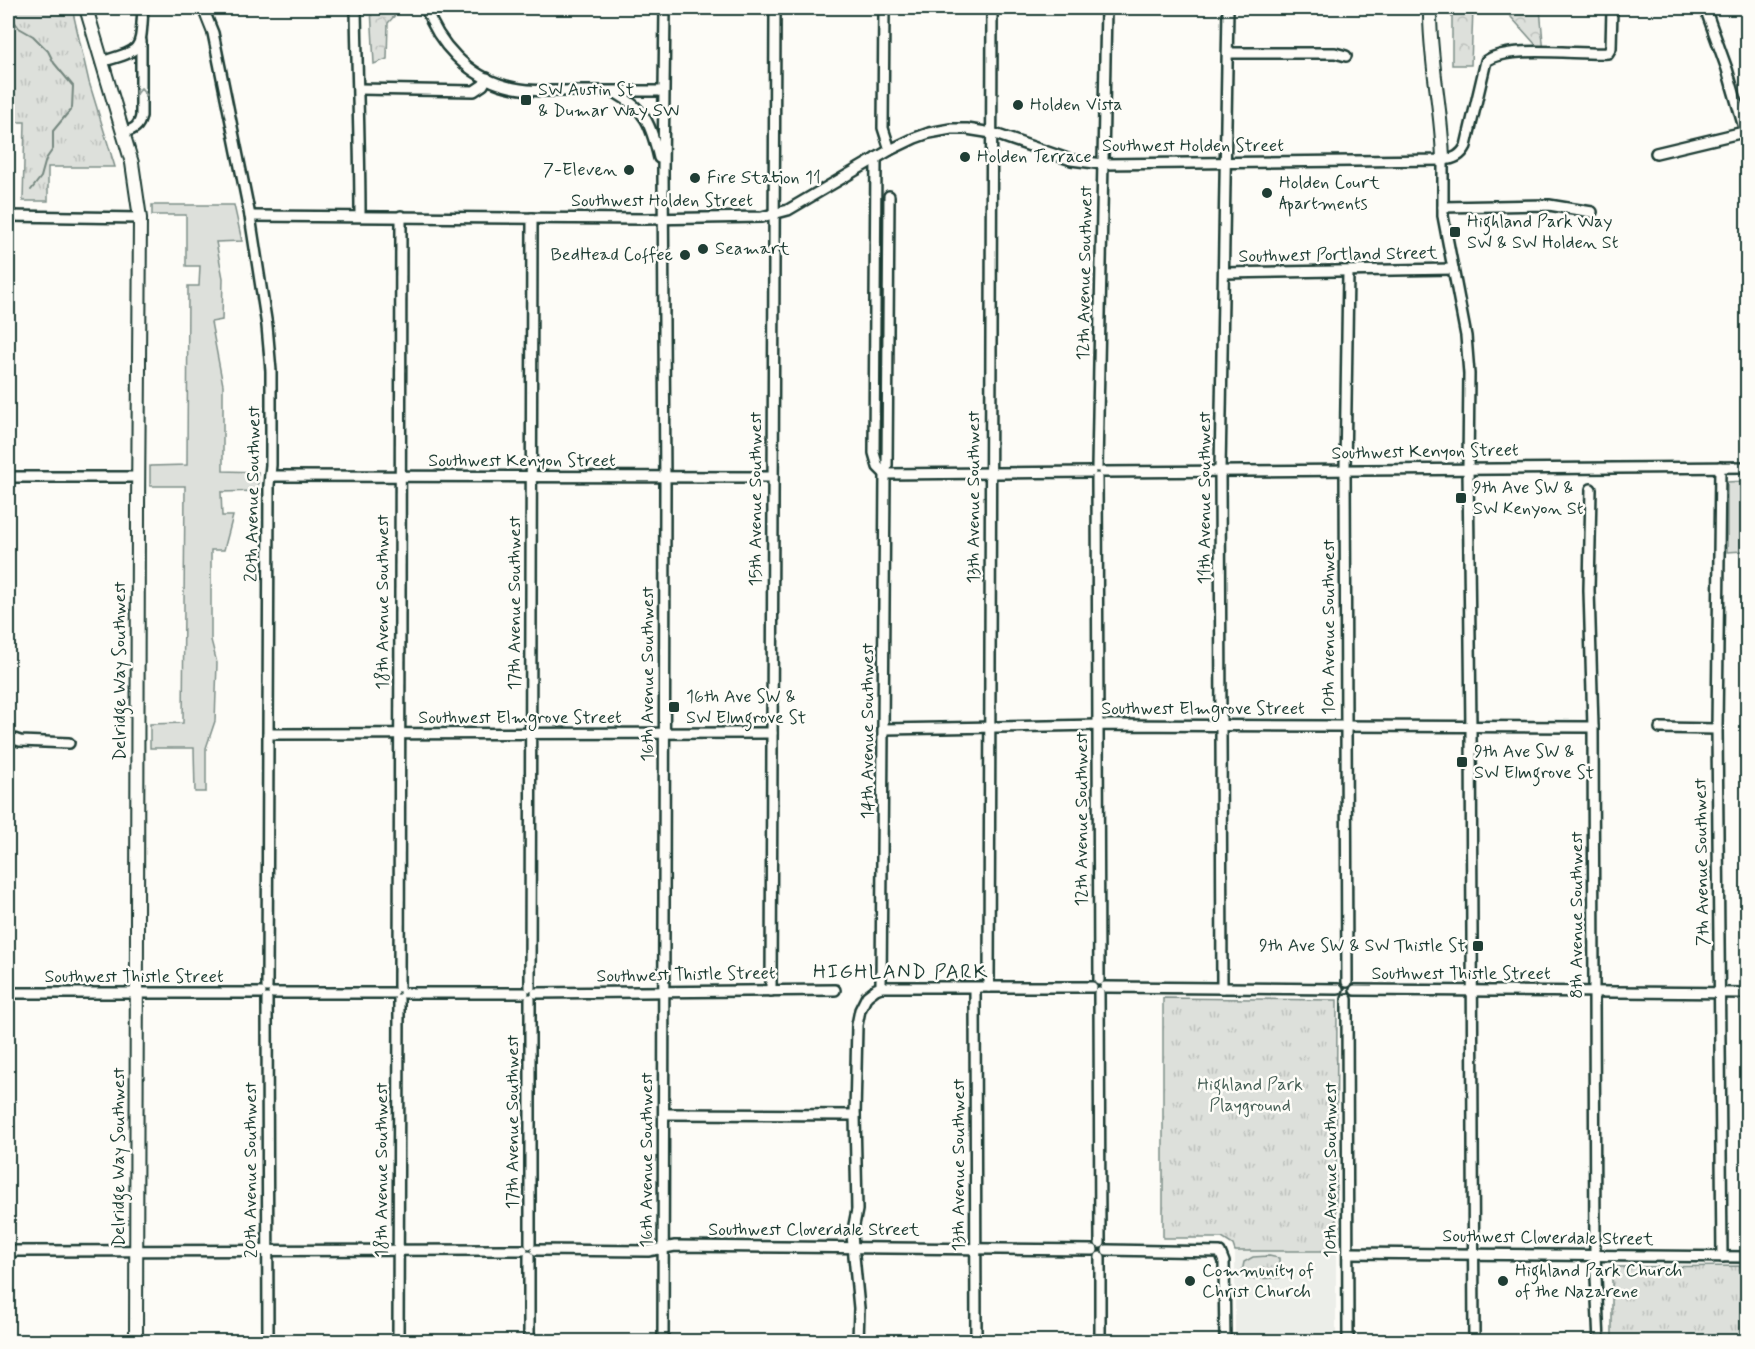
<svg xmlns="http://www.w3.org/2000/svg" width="1755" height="1349" viewBox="0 0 1755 1349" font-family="Mynerve,sans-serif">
<defs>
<pattern id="forest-crowns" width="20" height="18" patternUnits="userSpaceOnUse" patternTransform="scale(1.5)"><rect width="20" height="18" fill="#dde0db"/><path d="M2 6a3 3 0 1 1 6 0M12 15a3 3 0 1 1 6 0" fill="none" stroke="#bdc1bd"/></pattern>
<pattern id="park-tufts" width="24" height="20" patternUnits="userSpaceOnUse" patternTransform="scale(1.5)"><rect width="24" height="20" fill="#dde0db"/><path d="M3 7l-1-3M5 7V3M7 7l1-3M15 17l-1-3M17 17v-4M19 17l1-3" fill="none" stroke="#bdc1bd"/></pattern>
</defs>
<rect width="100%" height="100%" fill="#fdfcf7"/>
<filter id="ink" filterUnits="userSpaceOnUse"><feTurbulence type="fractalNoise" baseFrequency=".0167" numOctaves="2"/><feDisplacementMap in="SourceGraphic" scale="12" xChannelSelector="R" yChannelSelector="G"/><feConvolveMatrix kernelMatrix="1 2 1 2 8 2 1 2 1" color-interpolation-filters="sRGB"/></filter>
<g filter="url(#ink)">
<!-- built -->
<polygon fill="#eceee9" points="1235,1251 1336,1251 1336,1341 1235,1342"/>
<!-- green -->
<g fill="#dde0db" stroke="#7e8e88" stroke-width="1.5">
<polygon points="152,205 234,205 242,241 216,242 223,278 222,320 211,322 223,385 223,471 258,472 258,491 221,492 222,516 233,516 224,550 211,550 211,640 217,663 215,721 206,748 206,792 195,792 194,748 150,748 150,724 183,723 185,486 150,486 150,466 187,465 188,286 199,286 200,266 186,266 186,215 152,215"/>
<polygon points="1747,481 1747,548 1743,551 1727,552 1727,482"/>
</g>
<!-- forest -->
<g fill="url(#forest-crowns)" stroke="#7e8e88" stroke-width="1.5">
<polygon points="371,8 394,8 398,12 388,23 387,59 374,64"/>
<polygon points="1452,8 1473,8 1471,65 1452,65"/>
<polygon points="1503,8 1540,8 1544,54"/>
</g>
<!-- park -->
<g fill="url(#park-tufts)" stroke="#7e8e88" stroke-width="1.5">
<polygon points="8,8 72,8 89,82 115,167 48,167 48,201 23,201 25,122 8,122"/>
<polygon points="1163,998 1337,1000 1336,1251 1235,1251 1233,1245 1222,1238 1163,1238"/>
<polygon points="1269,1256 1279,1258 1279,1278 1247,1279 1242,1272 1244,1262 1253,1257"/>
<polygon points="1747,1266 1747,1341 1612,1341 1612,1267"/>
</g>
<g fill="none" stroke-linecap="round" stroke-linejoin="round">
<!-- stream -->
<polyline stroke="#75877f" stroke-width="2" points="8,13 19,28 33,36 48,51 54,63 73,86 72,108 53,131 53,149 46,159 41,177 31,190"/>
<defs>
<g id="minor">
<polyline points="203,8 213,33 250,216 267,326 271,371 271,465 269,485 267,987"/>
<path d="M356,8C357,77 360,147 360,216"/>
<path d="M426,8C438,43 468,76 506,86C528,92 552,91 575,91C604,91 634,91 663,91"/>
<polyline points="884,8 883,128 890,150"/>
<polyline points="1705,8 1727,69 1745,131"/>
<polyline points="1228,53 1335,53 1346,56"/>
<path d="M101,62C144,49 140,52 143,8"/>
<polyline points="359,89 474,91 483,85 487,78"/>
<path d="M616,93C646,110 651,125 659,158"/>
<path d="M123,133C134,129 139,127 141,116V41"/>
<polyline points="1656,153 1748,131"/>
<polyline points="876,158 874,453 878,467 885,474"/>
<polyline points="1443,160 1443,216 1466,336 1469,374 1468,468 1471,728 1474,1342"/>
<polyline points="1443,207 1549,205 1592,212"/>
<polyline points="8,216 140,218"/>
<path d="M250,216L645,219L762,217L788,210L890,150L915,138L929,133L951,129H967L992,133L1071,160L1103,164L1443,160C1454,159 1461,156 1466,146L1486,61C1509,44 1578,55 1608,53L1611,48L1612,8"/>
<polyline points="1224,273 1453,269"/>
<polyline points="1097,467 1106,8"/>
<polyline points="1720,467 1717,729 1722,1257"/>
<polyline points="1103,472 1748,467"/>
<polyline points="885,474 1091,472"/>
<polyline points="270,476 773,477"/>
<polyline points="8,477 138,477"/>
<polyline points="1097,478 1099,980"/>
<polyline points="1591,489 1589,590 1593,727 1595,1255 1599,1342"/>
<polyline points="1660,728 1717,729"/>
<polyline points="885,729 1099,725 1593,727"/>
<polyline points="268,734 772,733"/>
<polyline points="8,737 20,741 69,743"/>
<polyline points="1347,982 1345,469 1348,272"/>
<polyline points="399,987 401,216"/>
<polyline points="530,987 532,218"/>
<polyline points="881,987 885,474 887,465 889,196"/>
<polyline points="989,987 992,8"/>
<polyline points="1105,987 1338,989"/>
<polyline points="975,988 976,1342"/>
<polyline points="1222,988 1220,470 1228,8"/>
<polyline points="1355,990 1748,993"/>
<polyline points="771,991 775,8"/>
<polyline points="8,993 261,993"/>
<polyline points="273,993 393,993"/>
<polyline points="404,993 524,993"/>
<polyline points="536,993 835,990"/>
<polyline points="1099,993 1100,1243"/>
<polyline points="267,999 268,1342"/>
<polyline points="1347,999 1348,1342"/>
<polyline points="664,1114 855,1115"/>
<polyline points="530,1244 530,999"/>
<polyline points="536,1250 648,1251 675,1246 1093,1250"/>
<polyline points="1107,1250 1220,1252 1224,1262 1225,1342"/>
<polyline points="9,1251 523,1250"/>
<polyline points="1348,1253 1748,1257"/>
<polyline points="1100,1257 1100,1342"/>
<polyline points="398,1342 399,999"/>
<polyline points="529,1342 529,1256"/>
<polyline points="663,1342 665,485 663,171 665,8"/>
<polyline points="858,1342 859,1308 852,1235 857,1210 855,1115 857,1025 860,1010 867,996 876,989 881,987 1092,987"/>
</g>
<g id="major">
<polyline points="86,8 132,163 140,218 138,509 136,1342"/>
<path d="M1430,8C1429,59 1442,109 1443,160"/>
</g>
</defs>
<!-- minor casing -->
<use href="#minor" stroke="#1f3d34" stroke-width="14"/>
<!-- major casing -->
<use href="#major" stroke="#1f3d34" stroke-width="16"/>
<!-- minor -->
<use href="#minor" stroke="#fdfcf7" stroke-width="9"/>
<!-- major -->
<use href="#major" stroke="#fdfcf7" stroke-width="12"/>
</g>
<!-- one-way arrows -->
<defs><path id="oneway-chevron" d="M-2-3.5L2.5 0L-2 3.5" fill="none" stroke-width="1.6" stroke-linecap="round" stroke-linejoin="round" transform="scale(1.5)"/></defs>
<use stroke="#8e9c96" href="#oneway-chevron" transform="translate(141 92) rotate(-90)"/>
</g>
<!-- markers -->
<g fill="#1f3d34" stroke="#fdfcf7" stroke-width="2">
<rect x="520" y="94" width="12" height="12" rx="3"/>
<circle cx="1018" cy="105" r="6"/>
<circle cx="965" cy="157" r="6"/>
<circle cx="629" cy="170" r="6"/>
<circle cx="695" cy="178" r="6"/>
<circle cx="1267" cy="193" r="6"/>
<rect x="1449" y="226" width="12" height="12" rx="3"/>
<circle cx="703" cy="249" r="6"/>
<circle cx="685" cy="255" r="6"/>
<rect x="1455" y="492" width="12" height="12" rx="3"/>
<rect x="668" y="701" width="12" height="12" rx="3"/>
<rect x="1456" y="756" width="12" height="12" rx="3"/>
<rect x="1472" y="940" width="12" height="12" rx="3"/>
<circle cx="1190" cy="1281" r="6"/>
<circle cx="1503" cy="1281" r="6"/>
</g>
<g text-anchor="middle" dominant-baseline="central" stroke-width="5" stroke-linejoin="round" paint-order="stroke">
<!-- poi labels -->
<g font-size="18" fill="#1f3d34" stroke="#fdfcf7" text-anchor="start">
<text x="538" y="90">SW Austin St<tspan x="538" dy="21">&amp; Dumar Way SW</tspan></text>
<text x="1030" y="105">Holden Vista</text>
<text x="977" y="157">Holden Terrace</text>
<text x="617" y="170" text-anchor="end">7-Eleven</text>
<text x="707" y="178">Fire Station 11</text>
<text x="1279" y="183">Holden Court<tspan x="1279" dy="21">Apartments</tspan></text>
<text x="1467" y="222">Highland Park Way<tspan x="1467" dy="21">SW &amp; SW Holden St</tspan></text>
<text x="715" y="249">Seamart</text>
<text x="673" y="255" text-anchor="end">BedHead Coffee</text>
<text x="1473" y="488">9th Ave SW &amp;<tspan x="1473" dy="21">SW Kenyon St</tspan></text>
<text x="686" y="697">16th Ave SW &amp;<tspan x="686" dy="21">SW Elmgrove St</tspan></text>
<text x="1474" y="752">9th Ave SW &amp;<tspan x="1474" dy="21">SW Elmgrove St</tspan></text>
<text x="1466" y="946" text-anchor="end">9th Ave SW &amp; SW Thistle St</text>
<text x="1202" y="1271">Community of<tspan x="1202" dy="21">Christ Church</tspan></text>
<text x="1515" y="1271">Highland Park Church<tspan x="1515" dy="21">of the Nazarene</tspan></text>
</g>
<!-- street labels -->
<g font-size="18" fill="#1f3d34" stroke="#fdfcf7">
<text x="1193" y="146">Southwest Holden Street</text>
<text x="662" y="201">Southwest Holden Street</text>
<text transform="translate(1338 255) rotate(-1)">Southwest Portland Street</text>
<text transform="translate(1085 273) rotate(-89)">12th Avenue Southwest</text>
<text transform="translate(1425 452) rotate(-1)">Southwest Kenyon Street</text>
<text x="522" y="461">Southwest Kenyon Street</text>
<text transform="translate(253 494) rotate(-89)">20th Avenue Southwest</text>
<text transform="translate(974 497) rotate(-90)">13th Avenue Southwest</text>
<text transform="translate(1205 498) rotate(-90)">11th Avenue Southwest</text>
<text transform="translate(756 499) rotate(-90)">15th Avenue Southwest</text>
<text transform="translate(383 602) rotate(-90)">18th Avenue Southwest</text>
<text transform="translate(515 603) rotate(-90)">17th Avenue Southwest</text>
<text transform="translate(1329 627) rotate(-90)">10th Avenue Southwest</text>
<text transform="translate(120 671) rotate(-90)">Delridge Way Southwest</text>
<text transform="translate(648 674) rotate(-90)">16th Avenue Southwest</text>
<text x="1203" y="709">Southwest Elmgrove Street</text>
<text x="520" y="718">Southwest Elmgrove Street</text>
<text transform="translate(868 731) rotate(-90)">14th Avenue Southwest</text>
<text transform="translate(1082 819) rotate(-90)">12th Avenue Southwest</text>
<text transform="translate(1702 862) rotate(-91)">7th Avenue Southwest</text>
<text transform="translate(1577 915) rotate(-90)">8th Avenue Southwest</text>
<text x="1461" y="974">Southwest Thistle Street</text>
<text transform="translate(686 975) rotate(-1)">Southwest Thistle Street</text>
<text x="134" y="977">Southwest Thistle Street</text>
<text transform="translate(513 1122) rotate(-90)">17th Avenue Southwest</text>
<text transform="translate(119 1157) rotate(-90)">Delridge Way Southwest</text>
<text transform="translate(647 1160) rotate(-90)">16th Avenue Southwest</text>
<text transform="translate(959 1165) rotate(-90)">13th Avenue Southwest</text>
<text transform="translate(251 1170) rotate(-90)">20th Avenue Southwest</text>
<text transform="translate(382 1170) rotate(-90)">18th Avenue Southwest</text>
<text transform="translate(1331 1170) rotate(-90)">10th Avenue Southwest</text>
<text x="814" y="1230">Southwest Cloverdale Street</text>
<text transform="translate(1548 1238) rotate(1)">Southwest Cloverdale Street</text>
</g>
<!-- park labels -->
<g font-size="18" fill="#455e55" stroke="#fdfcf7">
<text x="1250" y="1085">Highland Park<tspan x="1250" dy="21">Playground</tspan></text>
</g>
<!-- neighbourhood labels -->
<g font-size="20" letter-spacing="1.5" fill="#1f3d34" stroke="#fdfcf7">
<text x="901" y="972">HIGHLAND PARK</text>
</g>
</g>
<!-- margin -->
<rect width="1755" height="1349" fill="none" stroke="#fdfcf7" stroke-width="30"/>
<rect x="15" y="15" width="1725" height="1319" fill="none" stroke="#1f3d34" stroke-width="2" filter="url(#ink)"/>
</svg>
